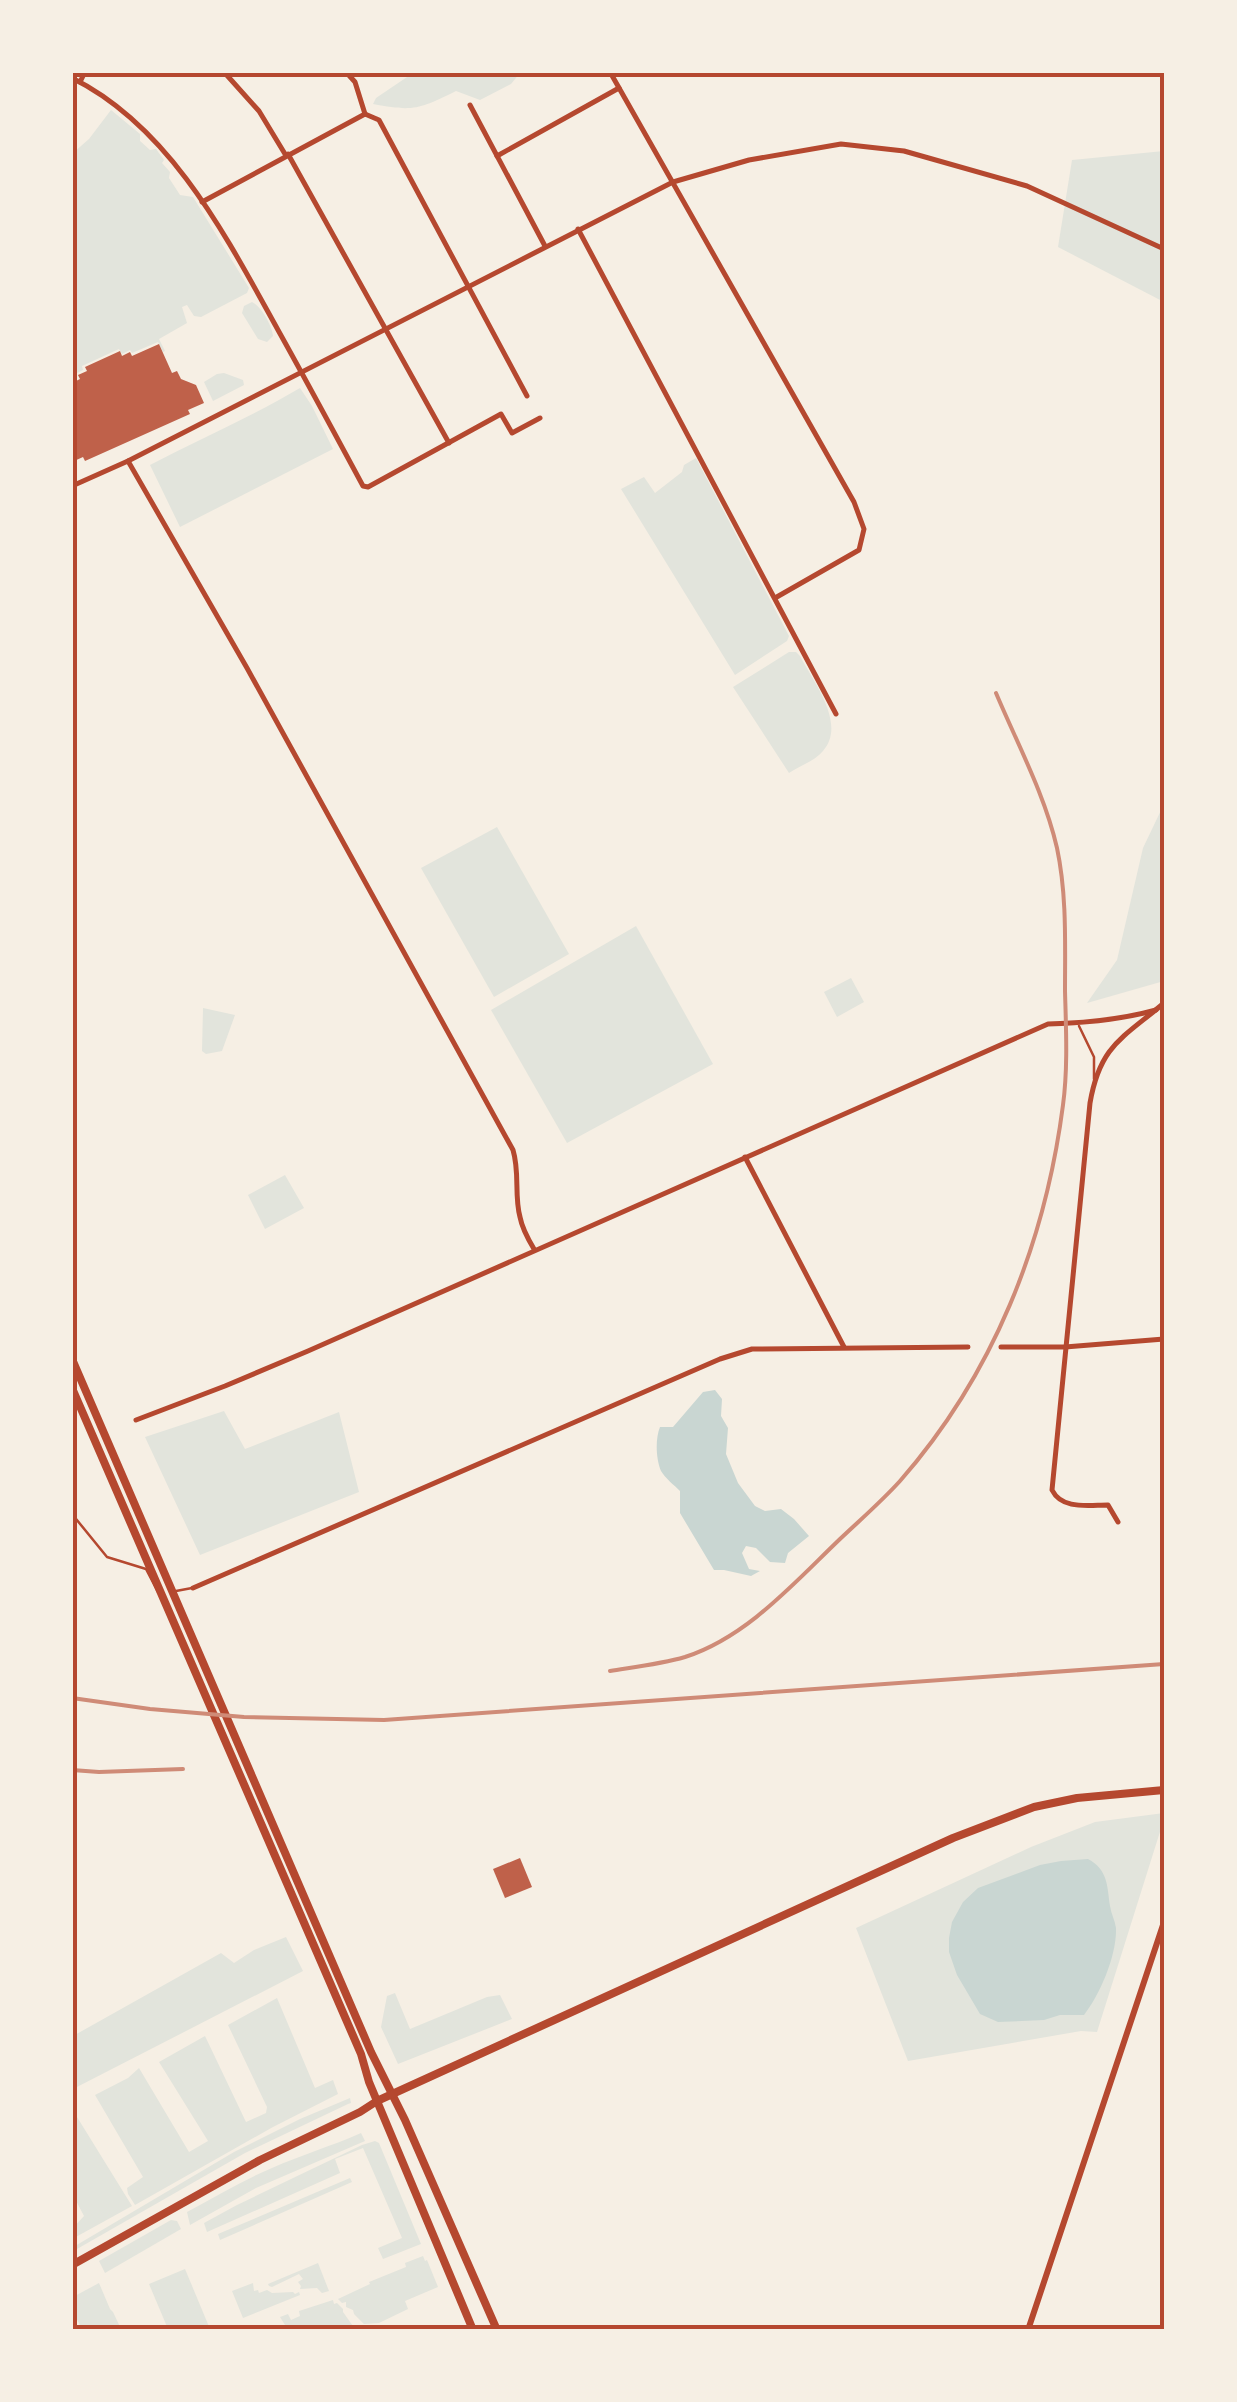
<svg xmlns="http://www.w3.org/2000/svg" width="1237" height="2402" viewBox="0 0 1237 2402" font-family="Montserrat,sans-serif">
<rect width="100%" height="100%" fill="#f6efe4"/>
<!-- green -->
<g fill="#e2e4dc">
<path d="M413,73V72L520,73L511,84L480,100L456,91C419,109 414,112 373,104L376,98Z"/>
<polygon points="111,110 140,134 140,141 150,150 156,149 164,160 162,163 170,172 169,178 180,195 193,197 249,288 247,293 201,317 194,316 187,305 182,307 187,323 159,339 165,351 163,352 158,342 132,353 130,350 122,354 119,349 82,366 83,370 75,374 76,378 73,380 73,153 89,139"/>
<polygon points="1164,151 1164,302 1058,247 1072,160"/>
<path d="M252,302C262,307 272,326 273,336L267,342L258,339L242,313L244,306Z"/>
<polygon points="224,373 243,380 244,385 213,401 204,382 217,374"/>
<path d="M300,388L312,406L333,449L180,527L150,465C200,439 251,417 300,388Z"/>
<polygon points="696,458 789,636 787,641 735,675 621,489 644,477 655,493 682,472 684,465"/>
<path d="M789,652H796L800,656C813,681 847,724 823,751C815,761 799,766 789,773L733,687Z"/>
<polygon points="1164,804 1164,981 1087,1003 1117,960 1143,848"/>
<polygon points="497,827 569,954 494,997 421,868"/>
<polygon points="636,926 713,1064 567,1143 491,1010"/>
<polygon points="851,978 864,1002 837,1017 824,992"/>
<polygon points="203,1008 235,1015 222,1051 206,1054 202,1051"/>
<polygon points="285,1175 304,1208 265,1229 248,1195"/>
<polygon points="224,1411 245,1449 339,1412 359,1492 200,1555 145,1437"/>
<polygon points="1164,1813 1164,1819 1097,2032 1081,2031 908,2061 856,1928 1031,1847 1095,1822"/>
<polygon points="286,1937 303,1971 73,2089 73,2036 221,1953 234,1963 254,1950"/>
<polygon points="395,1993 410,2029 487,1997 500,1995 512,2019 398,2064 381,2027 387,1996"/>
<polygon points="277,1998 315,2088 333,2080 338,2094 273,2127 135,2205 128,2194 127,2188 143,2177 95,2095 128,2078 139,2068 189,2152 208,2141 159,2062 205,2036 246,2122 266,2113 267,2107 228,2025"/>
<polygon points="350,2098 351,2103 348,2104 245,2153 77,2249 75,2246 234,2152 300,2119"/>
<polygon points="77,2117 132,2206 74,2238 73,2228 84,2216 73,2195 73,2119"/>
<path d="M361,2133L365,2141L256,2188L190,2225L187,2212C215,2197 243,2180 272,2168C301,2155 332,2146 361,2133Z"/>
<polygon points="375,2141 379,2143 421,2244 383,2259 378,2248 402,2238 363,2148 335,2159 340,2173 207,2232 204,2223 237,2205 362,2145"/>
<polygon points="350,2178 352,2182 220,2240 218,2234"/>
<polygon points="171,2220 177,2221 181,2229 105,2273 99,2261"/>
<polygon points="423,2256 425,2261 427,2260 438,2287 405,2301 408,2309 379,2323 364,2324 354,2314 353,2310 346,2307 346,2302 342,2303 338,2299 370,2284 369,2282 406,2267 405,2263"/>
<polygon points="318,2263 329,2291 322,2293 317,2288 300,2289 301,2286 298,2282 303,2279 299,2274 272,2287 269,2286 268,2284"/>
<polygon points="185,2269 210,2329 168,2329 149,2284"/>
<polygon points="99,2283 110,2309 113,2312 121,2329 82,2329 73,2312 73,2297"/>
<polygon points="253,2283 254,2291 258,2290 259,2293 267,2290 272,2293 293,2292 295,2294 299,2292 300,2295 243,2318 232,2291"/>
<polygon points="333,2300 334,2304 337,2303 343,2309 343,2312 355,2329 280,2329 285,2325 280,2317 288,2314 291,2320 300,2316 299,2311"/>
</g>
<!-- water -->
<g fill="#c9d6d2">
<path d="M715,1390L722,1399L721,1416L728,1428L726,1454L738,1483L755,1506L765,1511L781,1509L794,1519L809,1536L788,1553L785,1563L770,1562L756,1548L746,1546L742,1553L749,1569L760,1571L751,1576L724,1570H714L680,1513V1491C674,1485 665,1478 661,1471C656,1459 655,1439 660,1427H673L703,1392Z"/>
<path d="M1088,1859C1108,1870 1107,1885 1110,1906C1111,1913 1115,1921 1116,1928C1117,1955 1100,1995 1084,2015H1060L1044,2020L998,2022L980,2014L957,1975L949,1952V1938L952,1922L963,1902L978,1888L1040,1865L1061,1861Z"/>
</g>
<!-- building -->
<g fill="#bf614a">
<polygon points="159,344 172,373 177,371 181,379 196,385 204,403 188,410 190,414 85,461 83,457 72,462 72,383 80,379 78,375 87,371 85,367 120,351 122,356 130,352 132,356"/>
<polygon points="520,1858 532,1887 505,1898 493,1869"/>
</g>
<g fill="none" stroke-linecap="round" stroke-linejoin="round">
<!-- service -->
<g stroke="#b5482f" stroke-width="2.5">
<polyline points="1079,1026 1094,1057 1094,1079"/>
<polyline points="72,1514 107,1557 146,1569 158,1592"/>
<polyline points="176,1591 192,1588"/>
</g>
<!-- minor -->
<g stroke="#b5482f" stroke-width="5">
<polyline points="224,72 259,111 285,154"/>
<polyline points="346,72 355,82 365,114"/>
<polyline points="610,72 854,502 864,529 859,550 775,598"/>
<path d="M72,78C171,127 227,238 278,330C307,382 335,434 363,486L368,487L501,414L512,433L540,418"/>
<polyline points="80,82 85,72"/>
<polyline points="470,105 545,246"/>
<polyline points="365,114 379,120 527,396"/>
<polyline points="288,154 449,443"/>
<polyline points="497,156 619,88"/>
<polyline points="202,202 365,114"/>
<polyline points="578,229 836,714"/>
<path d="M128,461L247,668L513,1150C520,1173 514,1195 520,1217C522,1228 528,1239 534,1249"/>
<polyline points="72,486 128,461 673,182 749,160 841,144 904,151 1027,186 1164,249"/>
<polyline points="745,1157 844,1347"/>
<polyline points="1001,1347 1065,1347 1164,1339"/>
<path d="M136,1420L225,1386L308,1351L1048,1024C1085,1023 1120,1020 1156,1010"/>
<path d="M1118,1522L1108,1505C1088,1505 1062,1510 1052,1490L1090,1103C1100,1045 1123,1038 1164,1003"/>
<polyline points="193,1588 720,1359 752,1349 968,1347"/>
</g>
<!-- tertiary -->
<polyline stroke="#b5482f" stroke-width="6" points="1028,2330 1164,1922"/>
<!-- secondary -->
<g stroke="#b5482f" stroke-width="8">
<polyline points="72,1359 371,2052 405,2120 497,2330"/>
<polyline points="72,1388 361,2054 369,2082 473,2330"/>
</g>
<!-- trunk -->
<polyline stroke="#b5482f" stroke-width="8" points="72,2265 260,2160 360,2112 377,2101 953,1838 1034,1807 1077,1798 1164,1790"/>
<!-- rail -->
<g stroke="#cf8b77" stroke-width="4">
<path d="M610,1671C635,1667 661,1664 685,1657C747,1637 794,1583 840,1539C860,1520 881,1502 900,1481C993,1375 1045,1244 1063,1105C1068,1068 1066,1028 1065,991C1065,944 1067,895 1057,848C1045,795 1017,743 996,693"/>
<polyline points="72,1698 150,1709 244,1717 384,1720 1164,1664"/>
<polyline points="72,1770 99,1772 183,1769"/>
</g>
</g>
<!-- border -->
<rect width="1237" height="2402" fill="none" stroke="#f6efe4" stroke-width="150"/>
<rect x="75" y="75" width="1087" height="2252" fill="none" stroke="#b5482f" stroke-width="4"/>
</svg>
